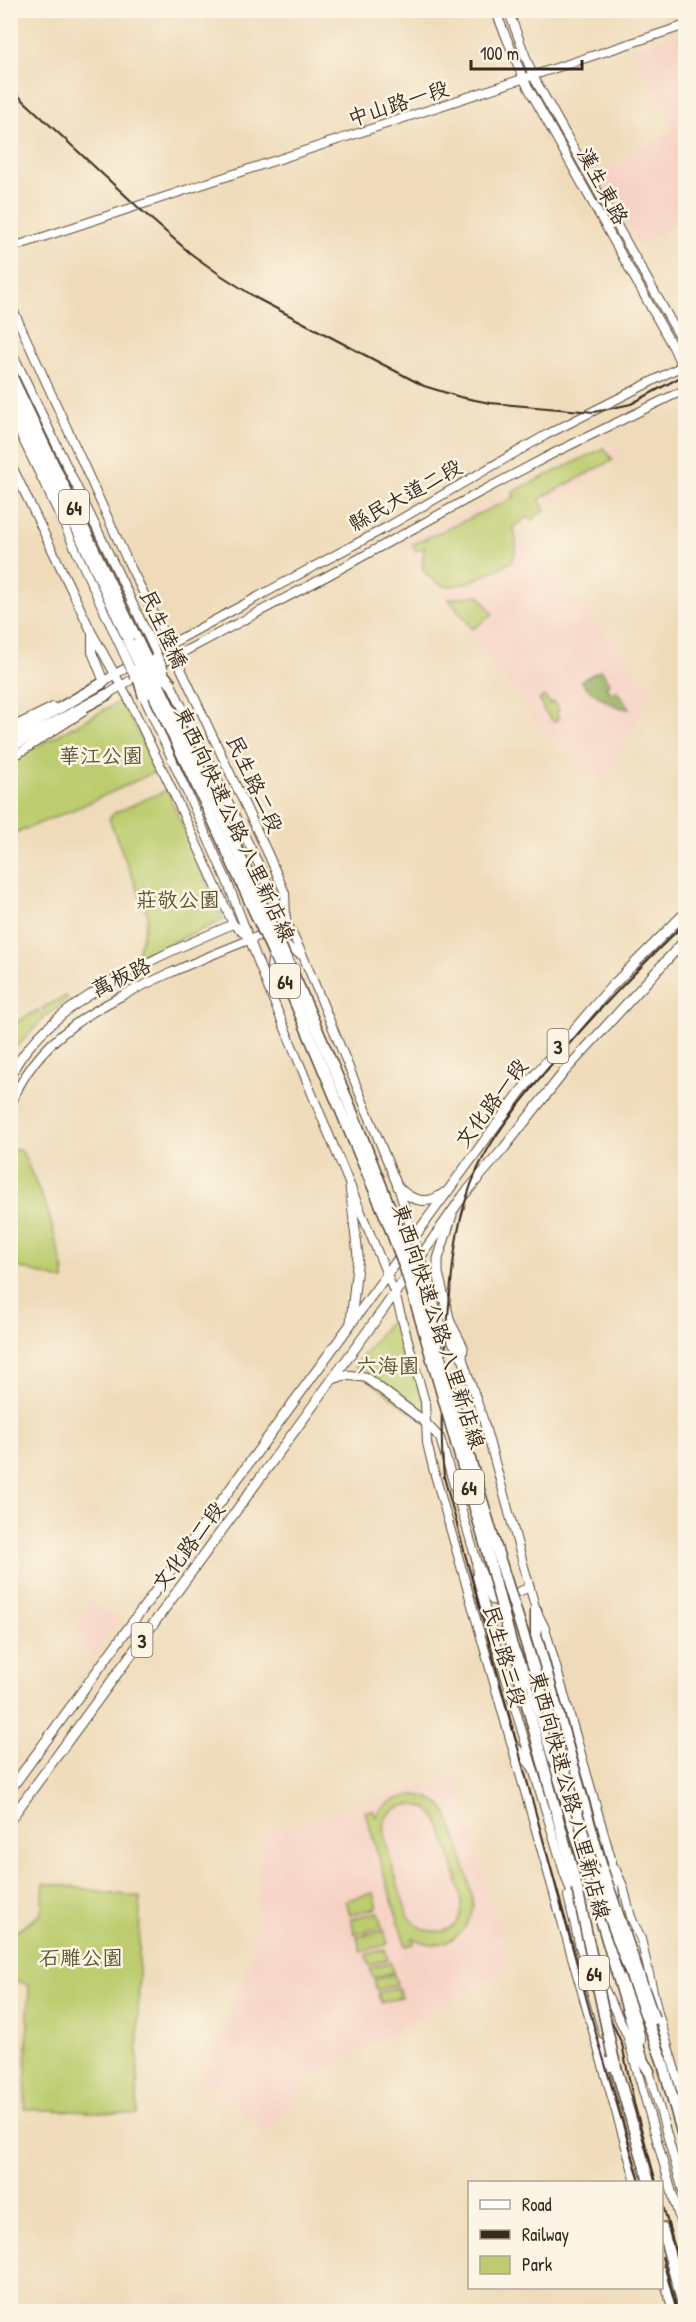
<svg xmlns="http://www.w3.org/2000/svg" width="696" height="2322" viewBox="0 0 696 2322" font-family="'Patrick Hand','LXGW WenKai TC',sans-serif">
<rect width="100%" height="100%" fill="#fcf5e5"/>
<filter id="ink" filterUnits="userSpaceOnUse"><feTurbulence type="fractalNoise" baseFrequency=".0167" numOctaves="2"/><feDisplacementMap in="SourceGraphic" scale="12" xChannelSelector="R" yChannelSelector="G"/><feConvolveMatrix kernelMatrix="1 2 1 2 8 2 1 2 1" color-interpolation-filters="sRGB"/></filter>
<filter id="wash" filterUnits="userSpaceOnUse"><feTurbulence type="fractalNoise" baseFrequency=".008" numOctaves="4" result="noise"/><feDisplacementMap in="SourceGraphic" scale="24" xChannelSelector="R" yChannelSelector="G"/><feGaussianBlur stdDeviation="1.35" result="paint"/><feColorMatrix in="noise" values="0 0 0 0 0 0 0 0 0 0 0 0 0 0 0 0 0 1.4 0 .05"/><feComposite in="paint" operator="in"/></filter>
<g filter="url(#wash)">
<rect width="100%" height="100%" fill="#efdbba"/>
<!-- built -->
<g fill="#f6d2c4">
<polygon points="685,32 685,221 638,245 596,174 673,130 633,48"/>
<polygon points="614,444 622,456 516,530 653,691 603,781 547,734 538,724 402,543"/>
<polygon points="91,1600 119,1620 94,1655 84,1648 74,1635 82,1615"/>
<polygon points="455,1775 510,1968 326,2071 318,2070 267,2133 199,2075 220,2039 254,1944 263,1833"/>
</g>
<!-- green -->
<g fill="#bccc6e" stroke="#7c7b46" stroke-width="1.5" fill-rule="evenodd">
<path d="M604,448L613,460L539,499L545,510L531,520L528,517L513,527C517,541 518,548 512,561C497,569 462,589 446,586C440,585 433,580 429,577C419,568 422,558 425,547L416,551L412,545L515,497L512,492Z"/>
<polygon points="479,595 493,614 473,629 449,599"/>
<polygon points="544,696 550,704 553,702 559,710 556,713 559,718 554,722 543,710 543,705 539,700"/>
<polygon points="122,700 157,771 82,806 11,835 11,761"/>
<polygon points="167,790 223,920 136,959 148,916 109,819 114,813"/>
<polygon points="66,996 68,999 47,1016 42,1008"/>
<polygon points="38,1010 44,1018 18,1046 11,1030 11,1025"/>
<polygon points="21,1149 48,1211 64,1271 64,1281 11,1265 11,1150"/>
<polygon points="397,1317 425,1402 425,1422 365,1377 355,1366 385,1327"/>
<path d="M412,1795C423,1795 434,1798 442,1806C453,1818 472,1888 473,1906C468,1937 441,1953 413,1938L414,1944L406,1946L365,1812L373,1810L376,1817C383,1802 396,1799 412,1795ZM410,1805C420,1805 428,1807 434,1815C442,1824 464,1897 462,1909C457,1940 420,1937 407,1913C402,1896 378,1831 386,1818C391,1809 400,1806 410,1805Z"/>
<polygon points="44,1883 140,1897 137,2114 25,2109 29,1985 11,1979 11,1935 41,1914"/>
<polygon points="373,1893 377,1908 350,1915 346,1900"/>
<polygon points="378,1912 382,1927 355,1934 351,1919"/>
<polygon points="384,1930 388,1944 361,1952 357,1937"/>
<polygon points="385,1949 388,1959 369,1965 366,1955"/>
<polygon points="390,1962 393,1972 373,1978 370,1968"/>
<polygon points="394,1974 397,1984 377,1990 374,1980"/>
<polygon points="398,1987 401,1997 381,2003 378,1993"/>
</g>
<!-- forest -->
<path fill="#95b061" stroke="#686d40" stroke-width="1.5" d="M601,670L610,683L606,687L612,694L616,690L630,709C616,710 590,692 580,681Z"/>
</g>
<g filter="url(#ink)">
<g fill="none" stroke-linecap="round" stroke-linejoin="round">
<defs>
<g id="secondary">
<polyline points="495,10 524,80 673,347 686,375"/>
<polyline points="508,10 533,76 686,348"/>
<polyline points="10,248 686,25"/>
<polyline points="10,303 127,560 175,656 269,856 285,893 286,919"/>
<polyline points="10,348 122,581"/>
<polyline points="10,413 61,518"/>
<polyline points="10,462 92,633 127,696 167,779 233,924 248,937"/>
<polyline points="92,636 92,652 104,682"/>
<polyline points="155,667 327,576 471,497 556,452 686,389"/>
<polyline points="171,684 304,958 398,1187 441,1324 462,1357 483,1419 536,1610 545,1628 612,1862 615,1896"/>
<polyline points="97,686 115,674 387,527 546,435 686,364"/>
<polyline points="103,697 141,674"/>
<polyline points="144,697 227,881 269,990 395,1294 425,1402 427,1443 433,1468 636,2182"/>
<polyline points="10,728 53,707"/>
<polyline points="10,759 83,712"/>
<polyline points="269,986 272,960 277,947 285,945 299,954"/>
<path d="M10,1077C45,1001 161,956 233,924"/>
<path d="M10,1108C34,1036 104,1003 168,974C207,956 247,941 286,925"/>
<polyline points="425,1422 440,1438 476,1559 477,1577 486,1611 564,1872 576,1906"/>
<polyline points="478,1564 492,1600 497,1601 530,1587"/>
<polyline points="514,1745 532,1767"/>
<polyline points="615,1868 623,1886 631,1917 641,1939 658,2013 686,2107"/>
<polyline points="568,1896 580,1947 595,1987"/>
<polyline points="627,1977 641,2040"/>
<polyline points="599,1978 627,2035 686,2242"/>
<polyline points="598,2041 606,2052 610,2067"/>
<polyline points="648,2067 686,2202"/>
<polyline points="662,2271 673,2312"/>
</g>
<g id="primary">
<polyline points="350,1186 358,1256 351,1322"/>
<path d="M398,1187C411,1201 428,1206 444,1193"/>
<polyline points="452,1215 438,1259 438,1273 450,1322 463,1347 462,1357"/>
<polyline points="333,1379 345,1375 365,1377 425,1422"/>
<polyline points="10,1790 521,1091 610,988 686,912"/>
<polyline points="10,1820 383,1310 463,1196 504,1148 564,1072 686,939"/>
</g>
<g id="highway">
<polyline points="10,373 138,642"/>
<polyline points="10,393 128,641"/>
<polyline points="10,737 101,684"/>
<polyline points="10,747 108,694"/>
<polyline points="536,1610 536,1635 603,1871"/>
<polyline points="512,1646 527,1681"/>
<polyline points="529,1666 535,1697 643,2061 649,2071"/>
<polyline points="519,1675 577,1888"/>
<polyline points="613,2057 649,2182"/>
<polyline points="662,2060 686,2147"/>
<polyline points="662,2228 685,2312"/>
</g>
</defs>
<!-- secondary casing -->
<use href="#secondary" stroke="#564535" stroke-width="10"/>
<!-- primary casing -->
<use href="#primary" stroke="#564535" stroke-width="11"/>
<!-- highway casing -->
<use href="#highway" stroke="#564535" stroke-width="13"/>
<!-- secondary -->
<use href="#secondary" stroke="#fff" stroke-width="8"/>
<!-- primary -->
<use href="#primary" stroke="#fff" stroke-width="9"/>
<!-- highway -->
<use href="#highway" stroke="#fff" stroke-width="10"/>
<!-- rail -->
<g stroke="#3b2a1e" stroke-width="2">
<polyline points="10,88 141,210 190,253 219,274 258,299 424,386 460,397 490,403 594,412 631,404 686,374"/>
<polyline points="582,1956 622,2044 634,2103 656,2182"/>
<path d="M640,2182L595,2030L444,1477C439,1427 443,1378 447,1328C452,1273 454,1219 478,1168C492,1138 513,1112 534,1086C581,1027 632,975 686,922"/>
<polyline points="662,2202 686,2288"/>
<polyline points="662,2257 677,2312"/>
</g>
<defs>
<g id="secondary-bridge">
<polyline points="61,518 135,678"/>
<polyline points="122,581 164,670"/>
</g>
<g id="highway-bridge">
<polyline points="128,641 208,809 289,988 387,1220 406,1271 423,1328 486,1547 512,1646"/>
<polyline points="138,642 217,805 299,987 347,1099 413,1266 495,1544 552,1726 598,1885 662,2060"/>
<polyline points="153,661 171,684"/>
<polyline points="136,670 144,697"/>
<polyline points="603,1871 654,2019"/>
<polyline points="577,1888 613,2057"/>
</g>
</defs>
<!-- secondary-bridge casing -->
<use href="#secondary-bridge" stroke="#564535" stroke-width="10" stroke-linecap="butt"/>
<!-- highway-bridge casing -->
<use href="#highway-bridge" stroke="#564535" stroke-width="13" stroke-linecap="butt"/>
<!-- secondary-bridge -->
<use href="#secondary-bridge" stroke="#fff" stroke-width="8"/>
<!-- highway-bridge -->
<use href="#highway-bridge" stroke="#fff" stroke-width="10"/>
</g>
</g>
<g text-anchor="middle" dominant-baseline="central" stroke-width="5" stroke-linejoin="round" paint-order="stroke">
<!-- shield labels -->
<g fill="#fcf5e5" stroke="#75675a" stroke-width="1.5">
<rect x="59" y="490" width="30" height="34" rx="4.5"/>
<rect x="270" y="964" width="30" height="34" rx="4.5"/>
<rect x="547.5" y="1029" width="21" height="34" rx="4.5"/>
<rect x="454" y="1470" width="30" height="34" rx="4.5"/>
<rect x="131.5" y="1623" width="21" height="34" rx="4.5"/>
<rect x="579" y="1956" width="30" height="34" rx="4.5"/>
</g>
<g font-size="20" font-weight="bold" fill="#3b2a1e">
<text x="74" y="507">64</text>
<text x="285" y="981">64</text>
<text x="558" y="1046">3</text>
<text x="469" y="1487">64</text>
<text x="142" y="1640">3</text>
<text x="594" y="1973">64</text>
</g>
<!-- street labels -->
<g font-size="21" fill="#3b2a1e" stroke="#fcf5e5">
<text transform="translate(398 103) rotate(-18)">中山路一段</text>
<text transform="translate(603 186) rotate(62)">漢生東路</text>
<text transform="translate(405 495) rotate(-29)">縣民大道二段</text>
<text transform="translate(164 629) rotate(65)">民生陸橋</text>
<text transform="translate(255 784) rotate(65)">民生路二段</text>
<text transform="translate(235 824) rotate(65)">東西向快速公路 八里新店線</text>
<text transform="translate(121 977) rotate(-26)">萬板路</text>
<text transform="translate(491 1103) rotate(-53)">文化路一段</text>
<text transform="translate(439 1326) rotate(72)">東西向快速公路 八里新店線</text>
<text transform="translate(188 1546) rotate(-53)">文化路二段</text>
<text transform="translate(505 1656) rotate(74)">民生路三段</text>
<text transform="translate(570 1795) rotate(75)">東西向快速公路 八里新店線</text>
</g>
<!-- park labels -->
<g font-size="21" fill="#5b5232" stroke="#fcf5e5">
<text x="101" y="755">華江公園</text>
<text x="178" y="899">莊敬公園</text>
<text x="388" y="1365">六海園</text>
<text x="81" y="1957">石雕公園</text>
</g>
</g>
<!-- margin -->
<rect width="696" height="2322" fill="none" stroke="#fcf5e5" stroke-width="36"/>
<!-- legend -->
<rect x="468" y="2181" width="195" height="108" fill="#fcf5e5" stroke="#afa495" stroke-width="1.5"/>
<rect x="480" y="2200" width="30" height="9" fill="#ffffff" stroke="#afa495" stroke-width="1.5"/>
<text x="522" y="2211" font-size="18" fill="#3b2a1e">Road</text>
<rect x="480" y="2230" width="30" height="9" fill="#3b2a1e" stroke="#afa495" stroke-width="1.5"/>
<text x="522" y="2241" font-size="18" fill="#3b2a1e">Railway</text>
<rect x="480" y="2256" width="30" height="18" fill="#bccc6e" stroke="#afa495" stroke-width="1.5"/>
<text x="522" y="2271" font-size="18" fill="#3b2a1e">Park</text>
<!-- scale -->
<path d="M471 60v9h111v-9" fill="none" stroke="#3b2a1e" stroke-width="3"/>
<text x="480" y="60" font-size="18" fill="#3b2a1e" stroke="#fcf5e5" stroke-width="4.5" paint-order="stroke">100 m</text>
</svg>
